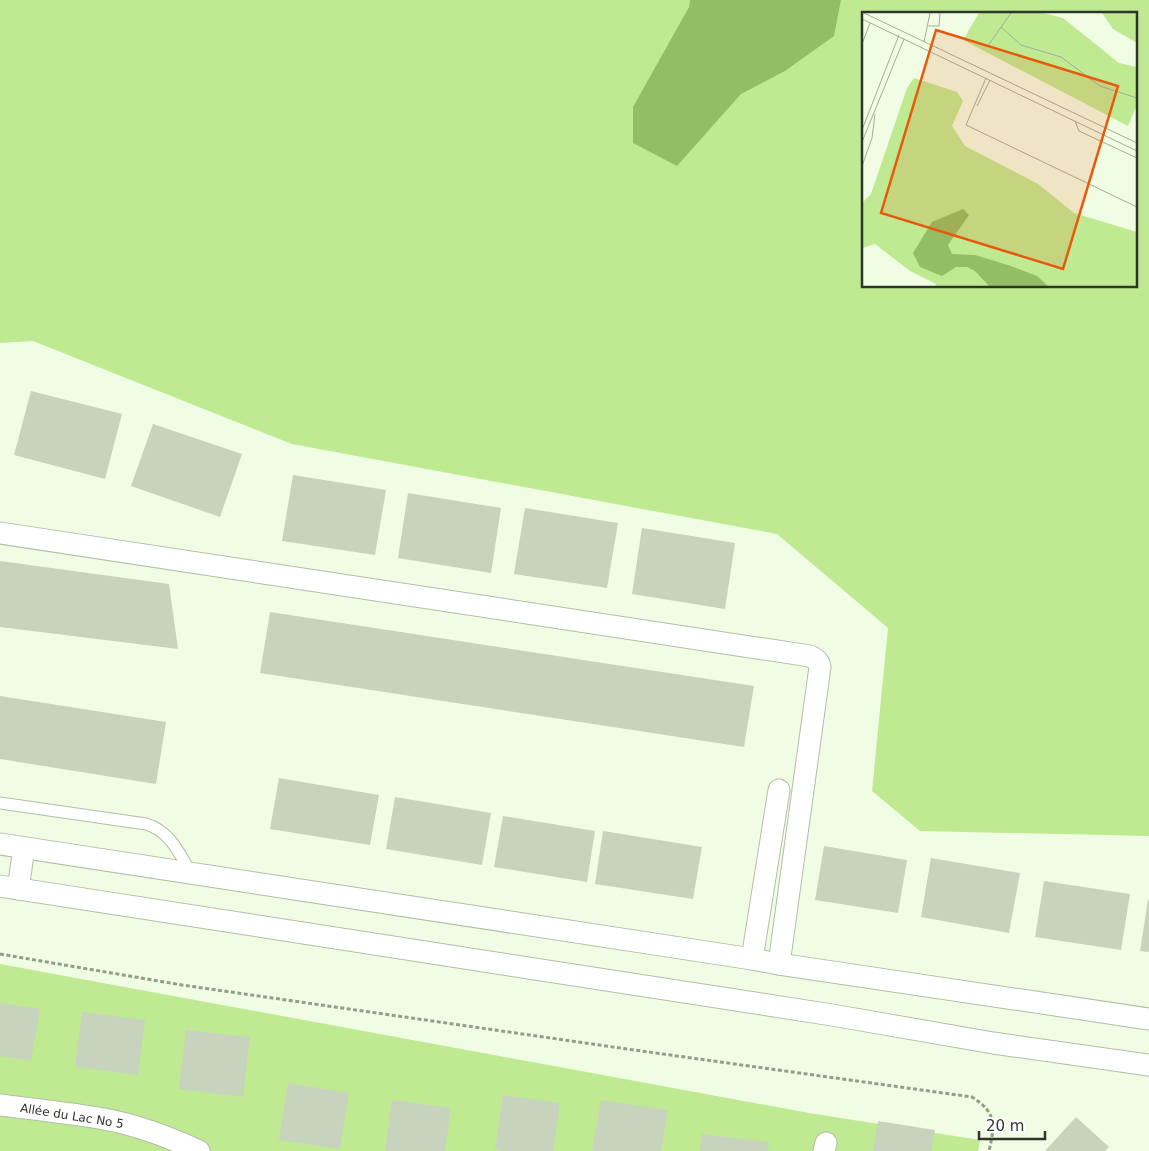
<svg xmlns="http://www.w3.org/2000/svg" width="1149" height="1151" viewBox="0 0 1149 1151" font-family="'DejaVu Sans',sans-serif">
<rect width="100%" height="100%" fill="#f0fde4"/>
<!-- green -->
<g fill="#bfea92" fill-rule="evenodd">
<path d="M0,0H1149V836L920,831L872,791L888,628L777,534L292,444L33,341L0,343ZM863,14H1135V286H863Z"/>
<polygon points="0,964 809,1113 980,1140 978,1151 0,1151"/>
</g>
<!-- water -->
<polygon fill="#93be63" points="690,0 841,0 834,36 785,71 741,94 677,166 633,143 633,107 689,7"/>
<!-- building -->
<g fill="#c7d3bc">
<polygon points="31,391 122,414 105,479 14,455"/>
<polygon points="153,424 242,454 220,517 131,486"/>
<polygon points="293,475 386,490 375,555 282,541"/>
<polygon points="408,493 501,508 491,573 398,558"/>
<polygon points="525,508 618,523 607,588 514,574"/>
<polygon points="642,528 735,543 725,609 632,594"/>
<polygon points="0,561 169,584 178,649 0,627"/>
<polygon points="270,612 754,686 744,747 260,673"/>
<polygon points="0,696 166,722 156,784 0,759"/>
<polygon points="279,778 379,795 370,845 270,829"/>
<polygon points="395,797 491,813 482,865 386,849"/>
<polygon points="503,816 595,831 587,882 494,867"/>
<polygon points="603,831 702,847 693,899 595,884"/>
<polygon points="824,846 907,860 898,913 815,900"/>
<polygon points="931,858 1020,873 1009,933 921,917"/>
<polygon points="1044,881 1130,894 1121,950 1035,937"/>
<polygon points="1148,900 1149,900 1149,952 1140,951"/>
<polygon points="0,1003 40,1009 31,1061 0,1056"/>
<polygon points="82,1012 145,1020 138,1075 75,1067"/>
<polygon points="186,1030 250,1037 243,1097 179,1089"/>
<polygon points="288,1083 349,1093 340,1149 279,1140"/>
<polygon points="503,1095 560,1103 553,1151 504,1151 495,1150"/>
<polygon points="392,1100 451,1108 445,1151 385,1151"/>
<polygon points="601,1100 668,1110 661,1151 592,1151"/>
<polygon points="1076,1117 1109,1147 1105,1151 1045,1151"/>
<polygon points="878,1121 935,1130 931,1151 873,1151"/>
<polygon points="702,1134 769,1142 768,1151 700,1151"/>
</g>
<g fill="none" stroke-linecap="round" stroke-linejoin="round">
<defs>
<path id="lane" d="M0,803L146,824C170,831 179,853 191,873"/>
<g id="street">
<path d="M0,533L810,656C816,659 819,661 820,667L779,964"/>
<polyline points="0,844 752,959 779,964 1149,1019"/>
<polyline points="0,886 832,1015 993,1043 1149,1065"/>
<polyline points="18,889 24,848"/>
<polyline points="752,959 779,790"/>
<path d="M0,1105C34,1109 69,1113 104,1119C137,1125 169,1137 199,1151"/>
<polyline points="824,1151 826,1143"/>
</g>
</defs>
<!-- lane casing -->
<use href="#lane" stroke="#b2bea6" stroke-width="13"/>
<!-- street casing -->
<use href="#street" stroke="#b2bea6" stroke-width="23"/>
<!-- path -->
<path stroke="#949d8c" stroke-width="3" stroke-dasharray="4 2.5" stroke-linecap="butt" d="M0,954L182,985L627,1049L972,1097C997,1113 995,1125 989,1151"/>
<!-- lane -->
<use href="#lane" stroke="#fff" stroke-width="11"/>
<!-- street -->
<use href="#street" stroke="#fff" stroke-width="21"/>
</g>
<g text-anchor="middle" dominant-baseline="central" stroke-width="4.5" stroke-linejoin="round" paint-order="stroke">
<!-- street labels -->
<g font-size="12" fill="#30352c" stroke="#fff">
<text transform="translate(72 1116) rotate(9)">Allée du Lac No 5</text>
</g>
</g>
<!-- overview -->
<g transform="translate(862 12)">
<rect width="275" height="275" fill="#f0fde4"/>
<path d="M117,1H182L201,6L257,51L275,55V93L266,114L101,28ZM240,1H275V31L251,17ZM52,66L95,80L101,89L90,114L103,134L176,172L212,201L275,220V274H73L74,272L48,259L13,232L0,236V191L9,182L45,76Z" fill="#bfea92"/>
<path d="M101,197L107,203L86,233L90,242L113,243L149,254L175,264L186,274H127L113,259L105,255H94L80,264L58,255L51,241L70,210Z" fill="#93be63"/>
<path fill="none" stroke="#a3ad9a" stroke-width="1" d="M2,1L275,131M0,7L275,139M66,14H77L78,1M139,15L159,33L199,45L238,74L275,86M62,30L68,1M0,32L8,11M125,35L149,1M124,66L104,113L275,195M115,94L128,68M213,109L217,119L275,146M0,118L37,23M0,130L42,27M0,154L10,126L13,102"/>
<path fill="#e8590c" fill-opacity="0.15" stroke="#e8590c" stroke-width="2.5" d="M74,18L256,74L201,257L19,201Z"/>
<rect width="275" height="275" fill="none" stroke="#30352c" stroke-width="2.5"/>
</g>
<!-- scale -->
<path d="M979 1131v8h66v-8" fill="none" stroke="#30352c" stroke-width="2.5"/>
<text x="986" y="1131" font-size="15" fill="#30352c" stroke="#ffffff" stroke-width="4" paint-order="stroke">20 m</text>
</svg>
